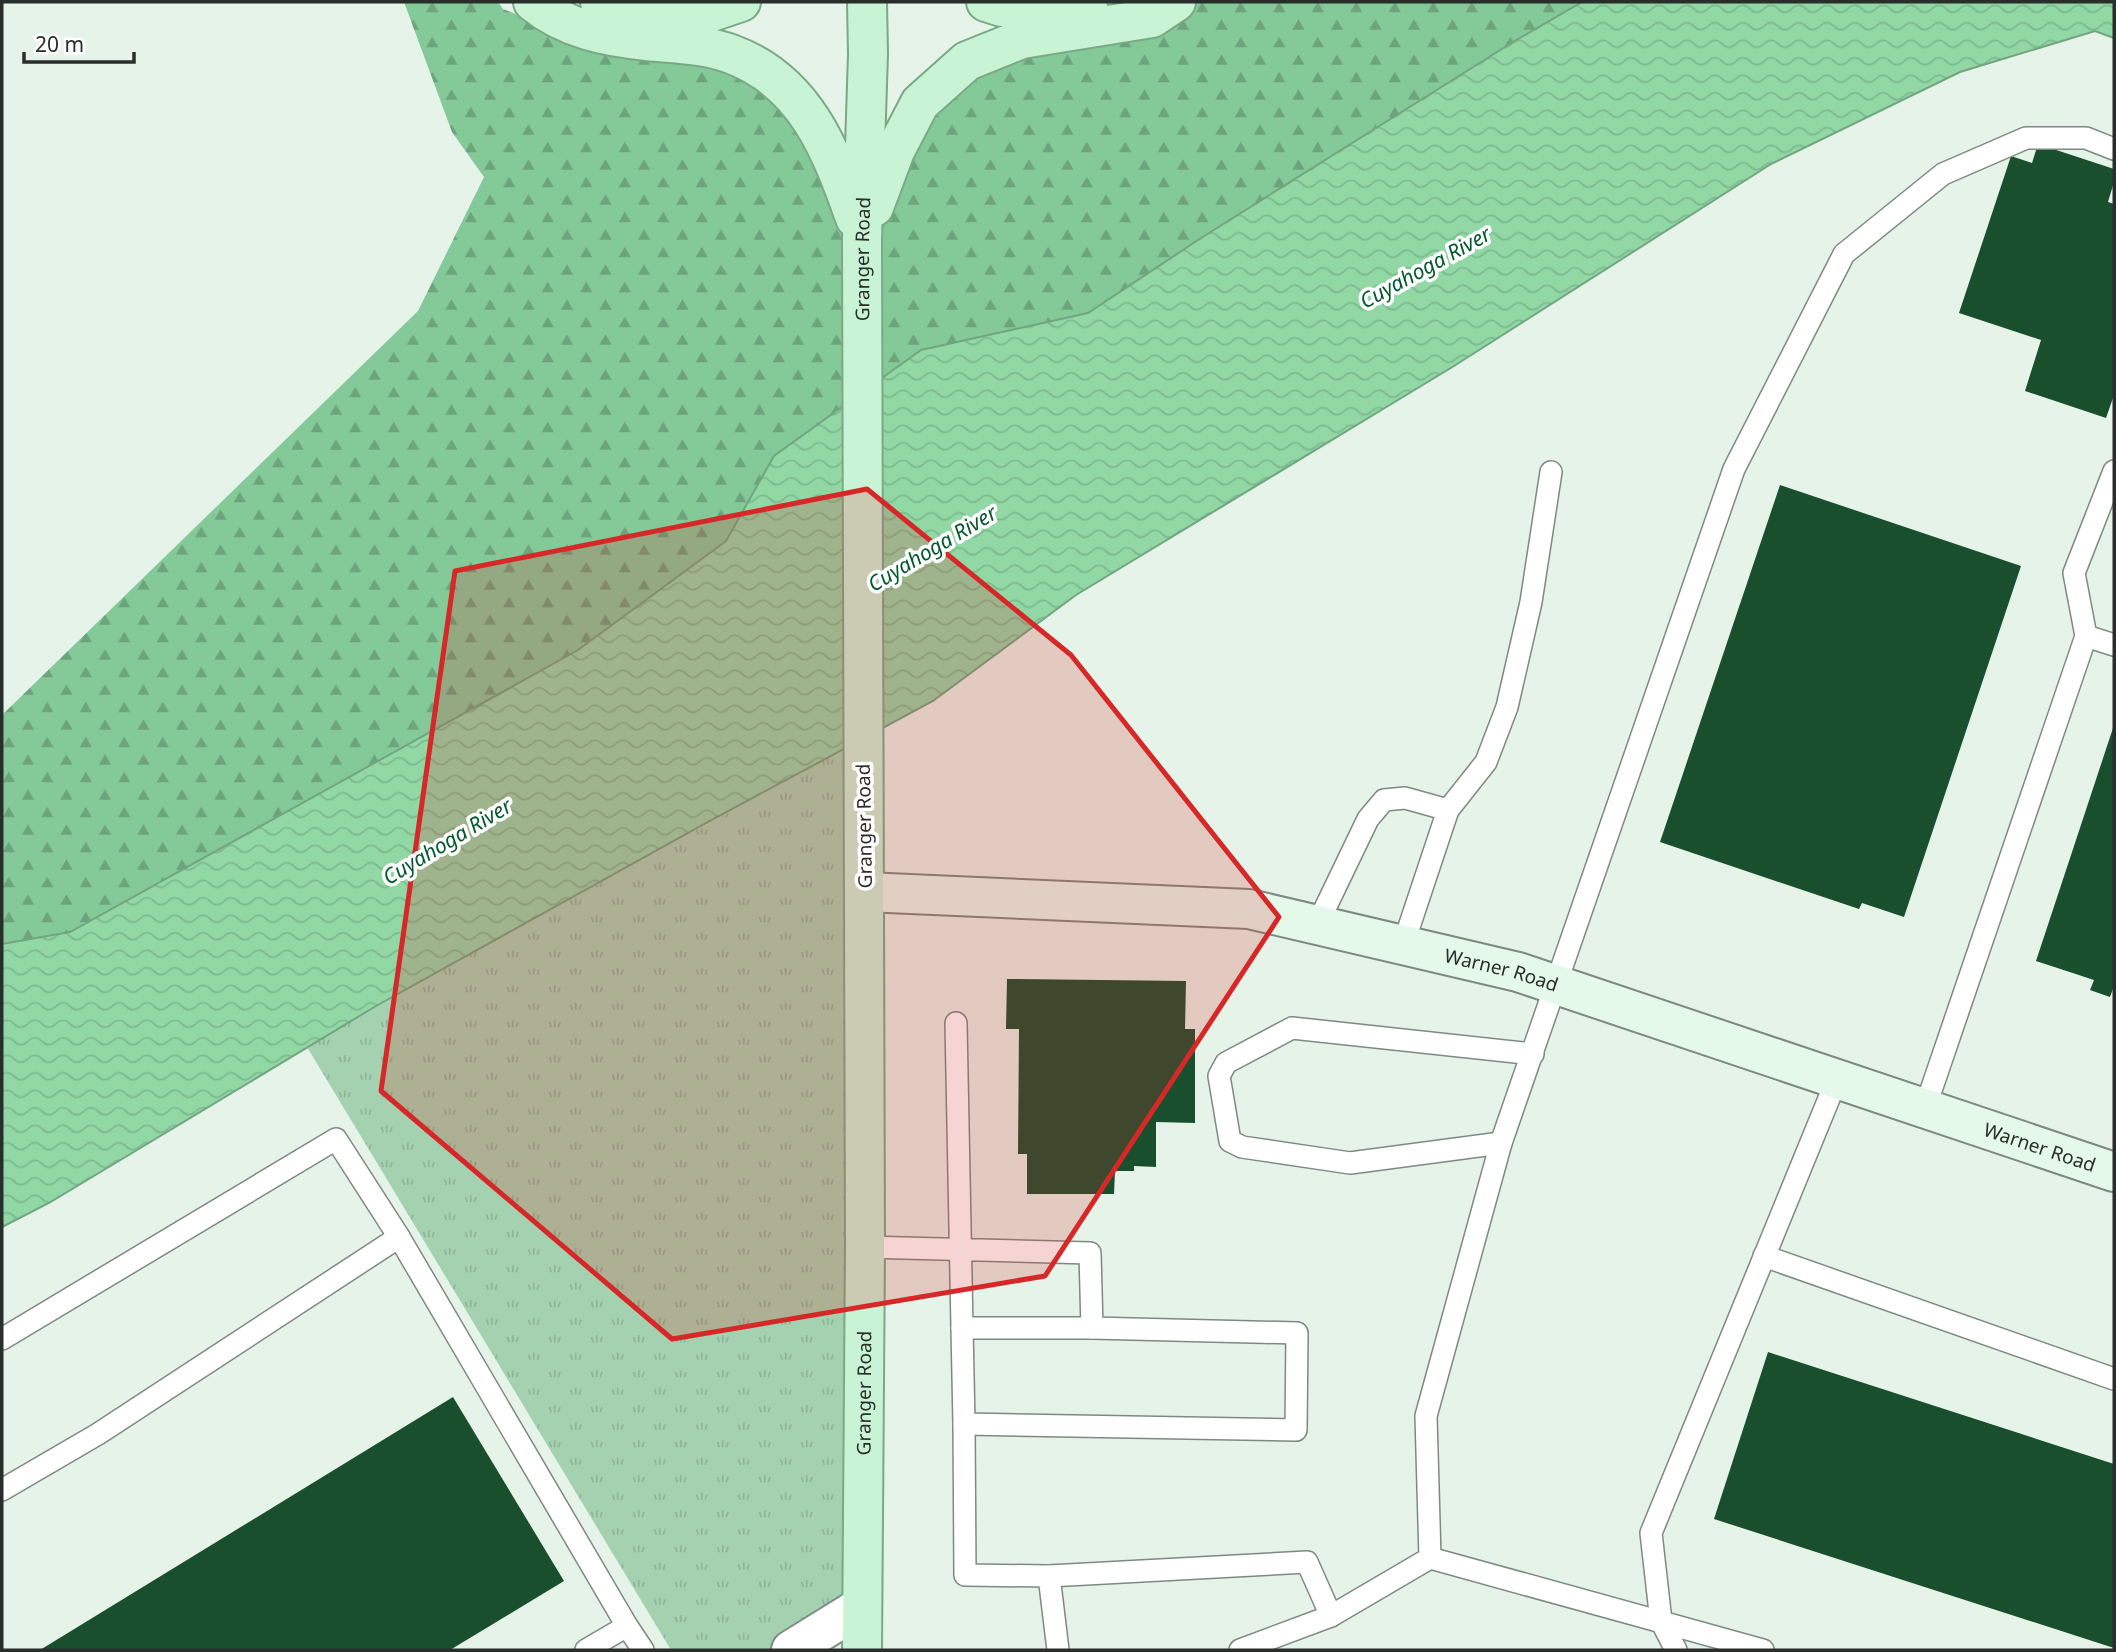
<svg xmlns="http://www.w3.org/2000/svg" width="2116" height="1652" viewBox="0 0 2116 1652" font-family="'Noto Sans',sans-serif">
<defs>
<pattern id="grass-tufts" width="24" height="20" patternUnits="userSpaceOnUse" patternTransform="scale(1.75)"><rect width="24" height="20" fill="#a4d2b0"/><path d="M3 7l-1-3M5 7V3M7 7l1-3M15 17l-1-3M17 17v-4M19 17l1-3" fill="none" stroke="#8db598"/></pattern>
<pattern id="forest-firs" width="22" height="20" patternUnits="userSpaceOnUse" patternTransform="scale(1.75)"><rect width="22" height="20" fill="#84ca98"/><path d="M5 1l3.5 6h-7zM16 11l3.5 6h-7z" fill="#6ca47c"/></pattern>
<pattern id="water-waves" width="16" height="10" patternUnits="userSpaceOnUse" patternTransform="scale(1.75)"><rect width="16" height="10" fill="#91d8a5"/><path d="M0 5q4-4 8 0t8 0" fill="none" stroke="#7dba8e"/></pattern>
</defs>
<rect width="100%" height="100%" fill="#e5f3e8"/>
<!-- grass -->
<polygon fill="url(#grass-tufts)" points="862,739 862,1606 791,1650 671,1650 307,1047 376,1006"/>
<!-- forest -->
<polygon fill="url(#forest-firs)" points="404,2 498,2 503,9 557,30 762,69 862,238 967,61 1176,2 1582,2 1513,42 1201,238 1088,313 921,350 774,456 726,541 578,650 70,932 2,944 2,715 418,311 484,177 452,132"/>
<!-- water -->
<polygon fill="url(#water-waves)" stroke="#72a580" stroke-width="2" points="1582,2 2114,2 2114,38 2095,31 1960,72 1771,164 1454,366 1076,595 933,701 708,822 376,1006 49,1203 2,1227 2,944 70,932 578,650 726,541 774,456 921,350 1088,313 1201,238 1513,42"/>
<!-- building -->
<g fill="#194f2d">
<polygon points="2038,144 2114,169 2114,182 2108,202 2114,204 2114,395 2106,418 2025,391 2041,340 1959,313 2011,156 2032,163"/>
<polygon points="1780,485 2021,566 1904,917 1862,903 1859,909 1660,842"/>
<polygon points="2114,725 2114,986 2110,997 2090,990 2094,980 2036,961"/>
<polygon points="1007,979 1186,981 1185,1029 1195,1029 1195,1123 1156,1122 1156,1167 1134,1166 1134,1171 1115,1171 1114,1194 1027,1194 1027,1154 1018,1154 1019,1029 1006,1029"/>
<polygon points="1768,1352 2114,1464 2114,1648 1714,1519"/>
<polygon points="453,1397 564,1581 450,1650 40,1650"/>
</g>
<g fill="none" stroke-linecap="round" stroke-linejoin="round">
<defs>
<g id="lane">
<polyline points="2086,636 2074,573 2114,471"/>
<polyline points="1317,925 1368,819 1384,800 1405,798 1448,810"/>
<polyline points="1403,945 1448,810 1486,762 1507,707 1531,602 1551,472"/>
<polyline points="1925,1108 2086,636 2114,645"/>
<polyline points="1501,1143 1350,1163 1242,1147 1230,1141 1219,1076 1226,1063 1292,1028 1533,1054"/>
<polyline points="399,1237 627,1626"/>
<polyline points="865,1247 1090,1253 1092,1328 962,1328 956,1023"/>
<polyline points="1764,1256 2114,1379"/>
<polyline points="962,1328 964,1424 1296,1430 1297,1333 1092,1328"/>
<polyline points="2,1339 336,1139 399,1237 98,1434 2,1490"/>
<polyline points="964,1424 965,1575 1049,1576 1058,1650"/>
<polyline points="1430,1558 1763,1650"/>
<polyline points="1049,1576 1307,1562 1331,1616"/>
<polyline points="586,1650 627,1626 643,1650"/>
<polyline points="1240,1650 1331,1616 1430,1558 1426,1416 1501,1143 1734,469 1844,254 1943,174 2026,138 2086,138 2114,149"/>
<polyline points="1676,1650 1661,1621 1651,1533 1837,1079"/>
</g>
<polyline id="street" points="791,1650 862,1606"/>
<g id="secondary">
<path id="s1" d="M865,892L1249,909L1518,972L2114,1172"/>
</g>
<g id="primary">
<path d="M533,2C566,29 606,37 647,41C675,44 705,44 731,54C805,81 831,150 855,218"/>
<polyline points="600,2 636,12 700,16 741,2"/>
<polyline points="986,2 1002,7 1089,11"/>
<polyline points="874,207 895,151 920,103 967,61 1022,39 1152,18 1176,2"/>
<path id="s2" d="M862,1650L865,1247L862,239L868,54L867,2"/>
</g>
</defs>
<!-- lane casing -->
<use href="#lane" stroke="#7e8a81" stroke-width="24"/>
<!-- street casing -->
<use href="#street" stroke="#7e8a81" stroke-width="42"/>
<!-- secondary casing -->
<use href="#secondary" stroke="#7e8a81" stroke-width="42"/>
<!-- primary casing -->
<use href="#primary" stroke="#7aa987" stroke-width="42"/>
<!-- lane -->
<use href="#lane" stroke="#fff" stroke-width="21"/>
<!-- street -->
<use href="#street" stroke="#fff" stroke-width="38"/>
<!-- secondary -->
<use href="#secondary" stroke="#e4f9ea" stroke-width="38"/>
<!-- primary -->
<use href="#primary" stroke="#c9f3d5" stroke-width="38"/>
</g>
<!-- marked area -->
<path fill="#d62828" fill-opacity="0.2" stroke="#d62828" stroke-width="5" stroke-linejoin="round" d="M867,489L1071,655L1279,917L1045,1276L672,1339L381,1091L455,571Z"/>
<g text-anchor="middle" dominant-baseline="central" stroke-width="7" stroke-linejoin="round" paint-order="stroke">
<!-- street labels -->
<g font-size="19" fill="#292e2a" stroke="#fff">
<text stroke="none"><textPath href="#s2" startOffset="1391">Granger Road</textPath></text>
<text transform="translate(864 826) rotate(-91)">Granger Road</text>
<text stroke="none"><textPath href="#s1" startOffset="644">Warner Road</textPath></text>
<text stroke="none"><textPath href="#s1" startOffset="1211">Warner Road</textPath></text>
<text stroke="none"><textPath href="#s2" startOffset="257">Granger Road</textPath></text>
</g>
<!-- water labels -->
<g font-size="21" font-style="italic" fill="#02592c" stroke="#fff">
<text transform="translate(1425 267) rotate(-29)">Cuyahoga River</text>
<text transform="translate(932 548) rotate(-31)">Cuyahoga River</text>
<text transform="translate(447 841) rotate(-31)">Cuyahoga River</text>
</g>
</g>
<!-- border -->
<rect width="2116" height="1652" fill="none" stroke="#292e2a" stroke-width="7"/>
<!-- scale -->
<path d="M24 52v10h110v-10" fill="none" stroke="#292e2a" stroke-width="3.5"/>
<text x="35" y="52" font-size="21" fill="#292e2a" stroke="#ffffff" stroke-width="5" paint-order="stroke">20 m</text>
</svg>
